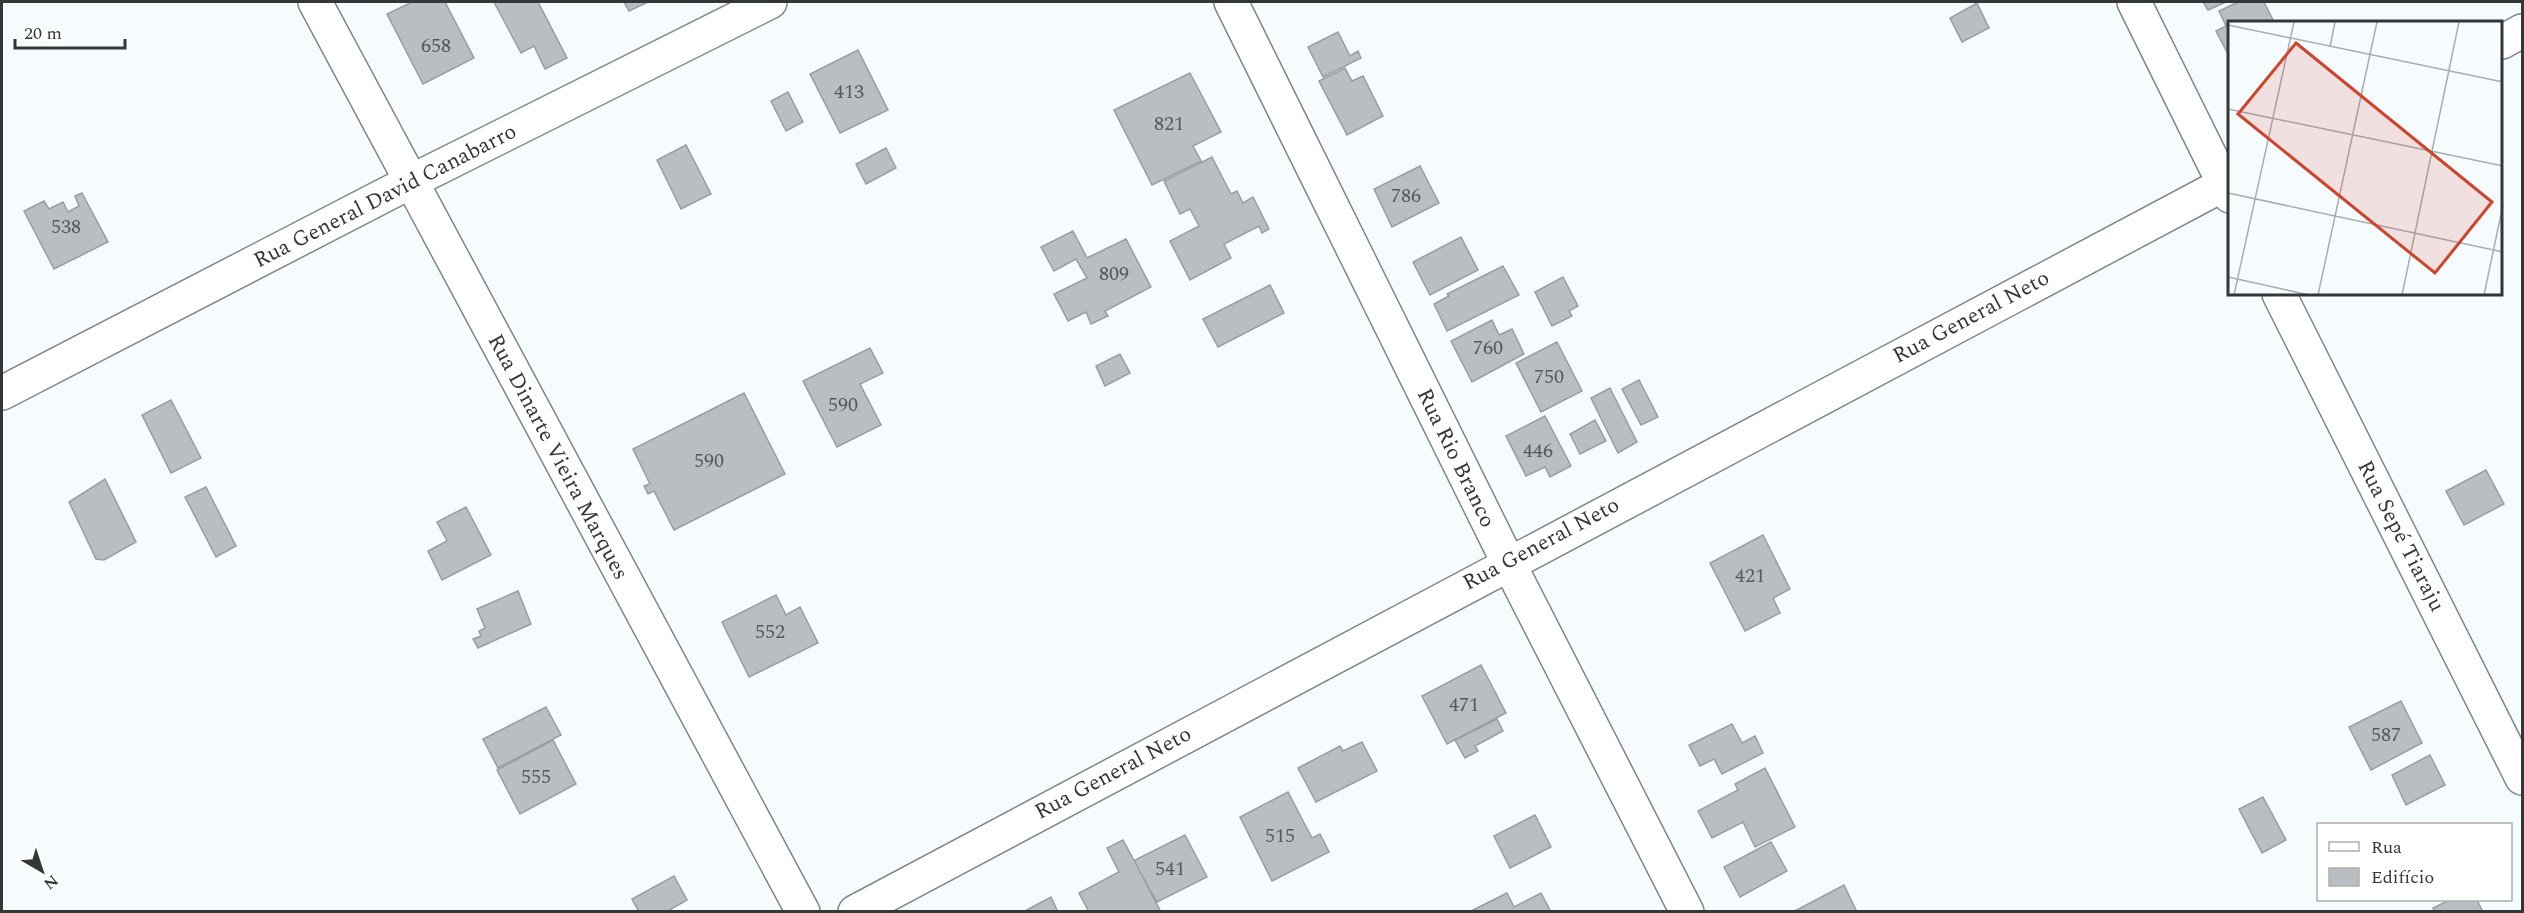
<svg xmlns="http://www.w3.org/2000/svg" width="2524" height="913" viewBox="0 0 2524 913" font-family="Spectral,serif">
<rect width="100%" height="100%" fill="#f6fcfe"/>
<!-- building -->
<g fill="#b8bec2" stroke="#979da0" stroke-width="1.5">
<polygon points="412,2 445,2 474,58 423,84 387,14"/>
<polygon points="494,2 538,2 567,58 545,69 534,46 521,53"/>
<polygon points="624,2 648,2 629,11"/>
<polygon points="2203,2 2226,2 2208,10"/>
<polygon points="2238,2 2264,2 2274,22 2230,22 2230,58 2216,31 2226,26 2219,11"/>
<polygon points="1977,3 1989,28 1962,42 1950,18"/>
<polygon points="1338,32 1350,56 1358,51 1361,58 1323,77 1308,47"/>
<polygon points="858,50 888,110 840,133 810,74"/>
<polygon points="1345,68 1352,81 1363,76 1383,116 1347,135 1319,81"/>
<polygon points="1190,73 1221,132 1193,146 1201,161 1152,185 1114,110"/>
<polygon points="788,92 803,122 786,131 771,101"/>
<polygon points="686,145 711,194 681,209 657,160"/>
<polygon points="886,148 896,168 866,184 856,164"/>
<polygon points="1212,157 1231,194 1237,191 1243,203 1253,197 1269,229 1262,233 1259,226 1224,244 1231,258 1190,280 1170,241 1199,226 1190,209 1180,214 1164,181"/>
<polygon points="1420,166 1439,203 1392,227 1374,189"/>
<polygon points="82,193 108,242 54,269 24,211 44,201 49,209 63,202 68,212 79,206 75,196"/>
<polygon points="1073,231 1087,258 1126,239 1151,287 1105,311 1108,316 1091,324 1086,312 1068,321 1054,294 1087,278 1076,259 1054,271 1041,247"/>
<polygon points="1461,237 1478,270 1430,295 1413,262"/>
<polygon points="1503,266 1519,295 1447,331 1434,304 1449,296 1447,294"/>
<polygon points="1563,277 1578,306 1569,311 1572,316 1552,326 1535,292"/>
<polygon points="1270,285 1284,313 1218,347 1203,319"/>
<polygon points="1492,320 1499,335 1512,329 1524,354 1472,382 1451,341"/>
<polygon points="1557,342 1582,391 1541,412 1516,363"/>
<polygon points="870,348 883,373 860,384 881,425 837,447 803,381"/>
<polygon points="1120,354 1130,373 1105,386 1096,366"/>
<polygon points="1639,380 1658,417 1641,425 1622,389"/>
<polygon points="1610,388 1637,442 1618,453 1591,398"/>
<polygon points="744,393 785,474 674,530 654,491 648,494 644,486 650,484 633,449"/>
<polygon points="171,400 201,458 171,473 142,415"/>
<polygon points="1545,416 1571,466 1550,477 1545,467 1526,476 1506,436"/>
<polygon points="1595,420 1606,441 1580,454 1570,434"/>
<polygon points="2486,470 2504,504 2464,525 2446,491"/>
<polygon points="105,479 136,542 104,560 96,559 69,502"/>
<polygon points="206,487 236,546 216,557 185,497"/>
<polygon points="466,507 491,555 442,580 428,551 447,541 437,522"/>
<polygon points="1763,535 1790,589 1773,598 1780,613 1745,631 1710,563"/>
<polygon points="518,591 531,624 478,648 473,639 481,636 479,631 485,628 477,609"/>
<polygon points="776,595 786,615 800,607 818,643 749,677 722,622"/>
<polygon points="1481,665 1506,713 1447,744 1422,696"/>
<polygon points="2401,701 2422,743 2371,770 2349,727"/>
<polygon points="546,707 561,735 498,768 483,739"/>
<polygon points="1497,719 1503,731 1475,746 1478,751 1465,758 1455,740"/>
<polygon points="1732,724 1742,743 1755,736 1763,753 1722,774 1714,759 1700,766 1689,745"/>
<polygon points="553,740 576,784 520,814 497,770"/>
<polygon points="1362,742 1377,771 1316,802 1298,768 1340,746 1343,751"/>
<polygon points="2430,755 2445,785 2406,805 2392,775"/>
<polygon points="1765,768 1795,827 1755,847 1743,822 1712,838 1698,811 1738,790 1735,784"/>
<polygon points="1288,792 1312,838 1320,834 1329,852 1272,881 1240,817"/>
<polygon points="2263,797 2286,840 2262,853 2239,809"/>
<polygon points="1535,815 1551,847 1510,868 1494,836"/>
<polygon points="1185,835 1207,877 1157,902 1133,861"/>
<polygon points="1123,840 1136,864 1161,912 1089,912 1079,893 1119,872 1107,848"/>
<polygon points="1771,842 1787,871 1740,897 1724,867"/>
<polygon points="674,876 687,900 666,912 639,912 632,899"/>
<polygon points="1844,885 1857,912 1793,912"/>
<polygon points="1507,893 1514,907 1541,893 1551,912 1469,912"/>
<polygon points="1051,897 1058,912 1023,912"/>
<polygon points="2449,900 2477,900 2483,912 2435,912 2433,908"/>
</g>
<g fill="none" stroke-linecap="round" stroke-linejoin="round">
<defs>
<g id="street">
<polyline points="315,2 803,912"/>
<polyline points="1231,2 1508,562 1687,912"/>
<polyline points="2134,2 2230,196"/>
<polyline points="2502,42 2522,31"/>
<polyline points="2279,294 2522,778"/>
<polyline points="2,393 410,182 770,2"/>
<polyline points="855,912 2230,181"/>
</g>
</defs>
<!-- street casing -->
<use href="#street" stroke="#808689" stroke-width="36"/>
<!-- street -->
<use href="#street" stroke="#fff" stroke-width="33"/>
</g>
<g text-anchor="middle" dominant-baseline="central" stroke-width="6" stroke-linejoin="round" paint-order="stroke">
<!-- number labels -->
<g font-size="20" fill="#55595a">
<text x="436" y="46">658</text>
<text x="849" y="92">413</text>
<text x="1169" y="124">821</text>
<text x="1406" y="196">786</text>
<text x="66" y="227">538</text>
<text x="1114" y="274">809</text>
<text x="1488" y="348">760</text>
<text x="1549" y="377">750</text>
<text x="843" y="405">590</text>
<text x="1538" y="451">446</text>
<text x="709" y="461">590</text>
<text x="1750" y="576">421</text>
<text x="770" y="632">552</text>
<text x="1464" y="705">471</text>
<text x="2386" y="735">587</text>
<text x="536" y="777">555</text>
<text x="1280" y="836">515</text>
<text x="1170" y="869">541</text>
</g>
<!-- street labels -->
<g font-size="22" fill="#343738" stroke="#fff">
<text transform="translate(385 196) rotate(-27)">Rua General David Canabarro</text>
<text transform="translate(1971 317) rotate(-28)">Rua General Neto</text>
<text transform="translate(558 457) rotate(62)">Rua Dinarte Vieira Marques</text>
<text transform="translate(1456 458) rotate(64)">Rua Rio Branco</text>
<text transform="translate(2401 536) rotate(63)">Rua Sepé Tiaraju</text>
<text transform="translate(1541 544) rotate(-28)">Rua General Neto</text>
<text transform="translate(1113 773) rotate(-28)">Rua General Neto</text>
</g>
</g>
<!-- overview -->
<g transform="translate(2228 21)">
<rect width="274" height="274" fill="#f6fcfe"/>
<path fill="none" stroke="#a8adaf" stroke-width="1.5" d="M0,4L275,61M102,26L107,1M0,88L275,145M0,172L275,231M0,256L81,274M6,274L66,1M90,274L149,1M174,274L231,1M256,274L275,184"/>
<path fill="#cf442c" fill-opacity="0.15" stroke="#cf442c" stroke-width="3" d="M68,22L264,181L207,252L10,93Z"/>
<rect width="274" height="274" fill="none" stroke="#343738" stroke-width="3"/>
</g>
<!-- border -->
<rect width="2524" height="913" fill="none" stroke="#343738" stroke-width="6"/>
<!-- legend -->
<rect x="2317" y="823" width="195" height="78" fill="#ffffff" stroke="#aeafaf" stroke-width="1.5"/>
<rect x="2329" y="842" width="30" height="9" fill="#ffffff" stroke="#aeafaf" stroke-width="1.5"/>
<text x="2371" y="853" font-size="18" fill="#343738">Rua</text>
<rect x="2329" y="868" width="30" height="18" fill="#b8bec2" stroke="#aeafaf" stroke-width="1.5"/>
<text x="2371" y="883" font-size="18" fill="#343738">Edifício</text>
<!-- north arrow -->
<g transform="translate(42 871) rotate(141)" stroke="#ffffff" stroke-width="4.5" paint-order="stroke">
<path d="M0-4.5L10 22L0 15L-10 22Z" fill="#343738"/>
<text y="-9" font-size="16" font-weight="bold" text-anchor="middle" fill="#343738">N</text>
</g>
<!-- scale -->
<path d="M15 39v9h110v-9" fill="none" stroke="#343738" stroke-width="3"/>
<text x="24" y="39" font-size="18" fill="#343738" stroke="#ffffff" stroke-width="4.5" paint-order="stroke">20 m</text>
</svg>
